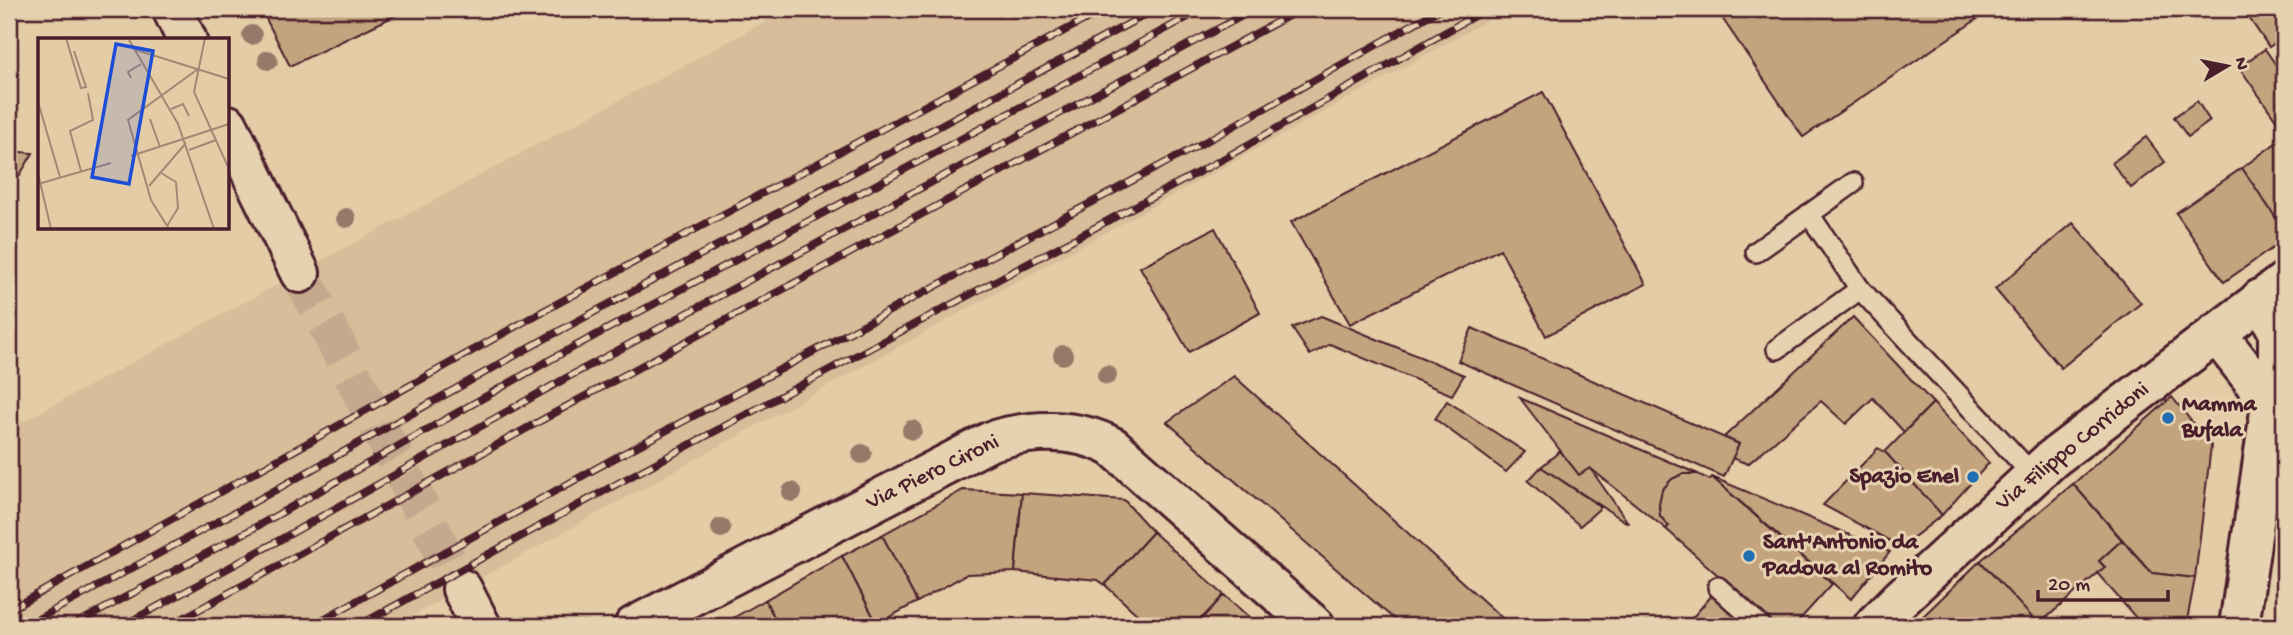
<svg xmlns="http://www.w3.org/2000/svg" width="2293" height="635" viewBox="0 0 2293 635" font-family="'Gochi Hand',sans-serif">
<rect width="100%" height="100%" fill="#e4cca7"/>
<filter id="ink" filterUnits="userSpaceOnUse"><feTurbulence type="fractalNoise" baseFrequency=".0143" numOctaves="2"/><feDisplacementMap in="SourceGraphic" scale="14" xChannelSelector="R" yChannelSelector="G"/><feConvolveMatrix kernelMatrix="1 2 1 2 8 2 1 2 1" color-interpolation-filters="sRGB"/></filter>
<g filter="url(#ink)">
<!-- built -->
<polygon fill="#d7bd99" points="789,9 1507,9 1376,83 394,626 9,626 9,429"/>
<!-- building -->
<g fill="#c3a47f" stroke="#4a1f2b" stroke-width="2">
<polygon points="261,9 409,9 290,66"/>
<polygon points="1716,9 1992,9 1803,137"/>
<polygon points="2243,9 2284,9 2284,37 2269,47"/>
<polygon points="2265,49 2284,77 2284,131 2239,67"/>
<polygon points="1543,92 1646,284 1546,336 1500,249 1350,324 1291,222"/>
<polygon points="2197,101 2210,121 2188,137 2174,117"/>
<polygon points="2146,137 2165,162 2131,188 2112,163"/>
<polygon points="2284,137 2284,230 2242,168"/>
<polygon points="9,151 33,153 9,193"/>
<polygon points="2242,168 2284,230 2284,240 2224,282 2176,213"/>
<polygon points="2073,223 2141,303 2061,368 1995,289"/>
<polygon points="1215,228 1260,313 1189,352 1140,267"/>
<polygon points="1321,316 1464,375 1452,395 1330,344 1310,355 1292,328"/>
<polygon points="1853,317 1933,403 1904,432 1873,398 1846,424 1821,401 1748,464 1732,458 1739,444 1724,437"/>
<polygon points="1472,328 1739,444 1724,477 1458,361"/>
<polygon points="1234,376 1511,626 1402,626 1167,422"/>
<polygon points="2172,397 2211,446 2195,578 2152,573 2073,484"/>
<polygon points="1520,398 1698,474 1683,474 1672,479 1662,490 1659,504 1660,516 1669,526 1666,529 1590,468 1579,475"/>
<polygon points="1447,401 1525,452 1506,472 1435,419"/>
<polygon points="1933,403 1989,463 1942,515 1885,452"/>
<polygon points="1878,448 1885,452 1942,515 1901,547 1823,505"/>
<polygon points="1560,451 1579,475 1590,468 1629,524 1541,467"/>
<polygon points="1541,467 1601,507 1580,526 1528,481"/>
<polygon points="1683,474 1698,474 1710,480 1712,477 1832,584 1794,626 1775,626 1666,529 1669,526 1660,516 1659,504 1662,490 1672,479"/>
<polygon points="1712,477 1890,552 1851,599"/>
<polygon points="2073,484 2122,540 2099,561 2105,567 2038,625 1980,561"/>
<polygon points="963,490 1022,493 1015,572 967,574 917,602 882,535"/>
<polygon points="1022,493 1124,500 1153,532 1105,585 1098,580 1015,572"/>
<polygon points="1153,532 1224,595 1195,626 1150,626 1105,585"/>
<polygon points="882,535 917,602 877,624 842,556"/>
<polygon points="2122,540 2152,573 2195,578 2186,626 2143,626 2097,573 2105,567 2099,561"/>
<polygon points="842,556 877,624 872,626 779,626 765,600"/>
<polygon points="1980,561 2040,626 1913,626"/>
<polygon points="1714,593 1751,626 1685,626"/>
<polygon points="1224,595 1259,626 1195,626"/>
<polygon points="765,600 779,626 719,626"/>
</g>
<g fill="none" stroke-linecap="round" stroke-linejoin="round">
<!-- secondary-tunnel -->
<polyline stroke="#c5a98e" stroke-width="38" stroke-dasharray="38 19" stroke-linecap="butt" points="300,273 462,589"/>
<defs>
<g id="lane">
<polyline points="1809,214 1860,289"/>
<polyline points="1756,252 1853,183"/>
<polyline points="1777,349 1860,289 2033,475"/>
<polyline points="1718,587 1761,626"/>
</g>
<g id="street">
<polyline points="2216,333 2271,403"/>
<polyline points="2239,626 2278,356 2278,331 2260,299"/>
</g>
<g id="secondary">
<polyline points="172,9 187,40"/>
<polyline points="228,125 300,273"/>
<polyline points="462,589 481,626"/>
<path d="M634,626L991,441C1031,429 1075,427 1113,447L1315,626"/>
<polyline points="1873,626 1900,599 2052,459 2284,282"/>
</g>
</defs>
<!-- lane casing -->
<use href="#lane" stroke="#4a1f2b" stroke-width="24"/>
<!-- street casing -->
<use href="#street" stroke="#4a1f2b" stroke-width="44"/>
<!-- secondary casing -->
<use href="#secondary" stroke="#4a1f2b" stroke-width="44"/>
<!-- lane -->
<use href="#lane" stroke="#e6d1b0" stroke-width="19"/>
<!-- street -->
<use href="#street" stroke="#e6d1b0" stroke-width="38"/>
<!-- secondary -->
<use href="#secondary" stroke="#e6d1b0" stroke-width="38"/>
<defs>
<g id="rail">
<polyline points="9,610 536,315 1105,9"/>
<polyline points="25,626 254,502 548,337 1156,9"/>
<polyline points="72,626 263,523 557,356 1203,9"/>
<polyline points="122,626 276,542 568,377 1255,9"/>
<polyline points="169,626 580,399 1301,9"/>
<polyline points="311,626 613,459 1212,138 1440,9"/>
<polyline points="358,626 624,480 1223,159 1486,9"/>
</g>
</defs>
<!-- rail casing -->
<use href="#rail" stroke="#4a1f2b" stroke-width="8"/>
<!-- rail -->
<use href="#rail" stroke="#e6d1b0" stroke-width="5" stroke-dasharray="16" stroke-linecap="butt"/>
</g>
<!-- trees -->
<g fill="#977869">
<circle cx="252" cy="35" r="10"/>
<circle cx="268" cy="60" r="10"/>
<circle cx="346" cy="218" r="10"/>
<circle cx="1063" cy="355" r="10"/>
<circle cx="1107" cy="375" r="10"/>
<circle cx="912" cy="430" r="10"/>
<circle cx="862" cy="454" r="10"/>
<circle cx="792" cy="492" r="10"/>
<circle cx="721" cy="528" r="10"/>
</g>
</g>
<!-- markers -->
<g fill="#1f6fb2" stroke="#e6d1b0" stroke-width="2.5">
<circle cx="2168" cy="418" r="7"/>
<circle cx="1973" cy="477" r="7"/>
<circle cx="1749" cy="556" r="7"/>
</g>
<g text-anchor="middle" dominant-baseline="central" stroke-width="6" stroke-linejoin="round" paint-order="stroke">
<!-- poi labels -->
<g font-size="23" font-weight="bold" fill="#4a1f2b" stroke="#e6d1b0" text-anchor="start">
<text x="2182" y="405">Mamma<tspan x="2182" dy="26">Bufala</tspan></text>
<text x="1959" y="477" text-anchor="end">Spazio Enel</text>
<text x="1763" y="543">Sant'Antonio da<tspan x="1763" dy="26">Padova al Romito</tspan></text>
</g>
<!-- street labels -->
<g font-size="23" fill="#4a1f2b" stroke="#e6d1b0">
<text transform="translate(2073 447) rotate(-39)">Via Filippo Corridoni</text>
<text transform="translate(933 473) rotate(-26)">Via Piero Cironi</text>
</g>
</g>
<!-- overview -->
<g transform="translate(38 38)">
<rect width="191" height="191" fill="#e4cca7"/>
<path fill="none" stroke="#a68775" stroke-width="2" d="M28,0L43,50L48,49L36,13M90,0L140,86L176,191M167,0L156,54L191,131M95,11L191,41M93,40L90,34L103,26M0,64L22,139M133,71L145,66L151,78M112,81L122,109M151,112L178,102M93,118L191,86M43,133L32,93L55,82L50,55M0,135L13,191M123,135L138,144L140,170L129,188M0,146L73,125M111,148L148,105M131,191L113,162L90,82L160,31"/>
<path fill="#1d4ed8" fill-opacity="0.15" stroke="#1d4ed8" stroke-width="3.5" d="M78,6L115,13L91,146L54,139Z"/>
<rect width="191" height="191" fill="none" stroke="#4a1f2b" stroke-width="3.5"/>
</g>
<!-- margin -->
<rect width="2293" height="635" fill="none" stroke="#e6d1b0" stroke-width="35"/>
<rect x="18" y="18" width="2258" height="600" fill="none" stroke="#4a1f2b" stroke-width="2.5" filter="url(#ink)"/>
<!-- north arrow -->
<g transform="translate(2227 66) rotate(80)" stroke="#e6d1b0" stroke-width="5" paint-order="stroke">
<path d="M0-5L12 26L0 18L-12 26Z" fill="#4a1f2b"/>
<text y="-10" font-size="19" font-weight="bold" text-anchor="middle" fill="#4a1f2b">N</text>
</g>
<!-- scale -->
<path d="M2038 590v10h130v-10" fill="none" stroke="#4a1f2b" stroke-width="3.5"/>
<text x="2048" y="590" font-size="21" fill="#4a1f2b" stroke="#e6d1b0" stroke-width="5" paint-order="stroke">20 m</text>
</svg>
